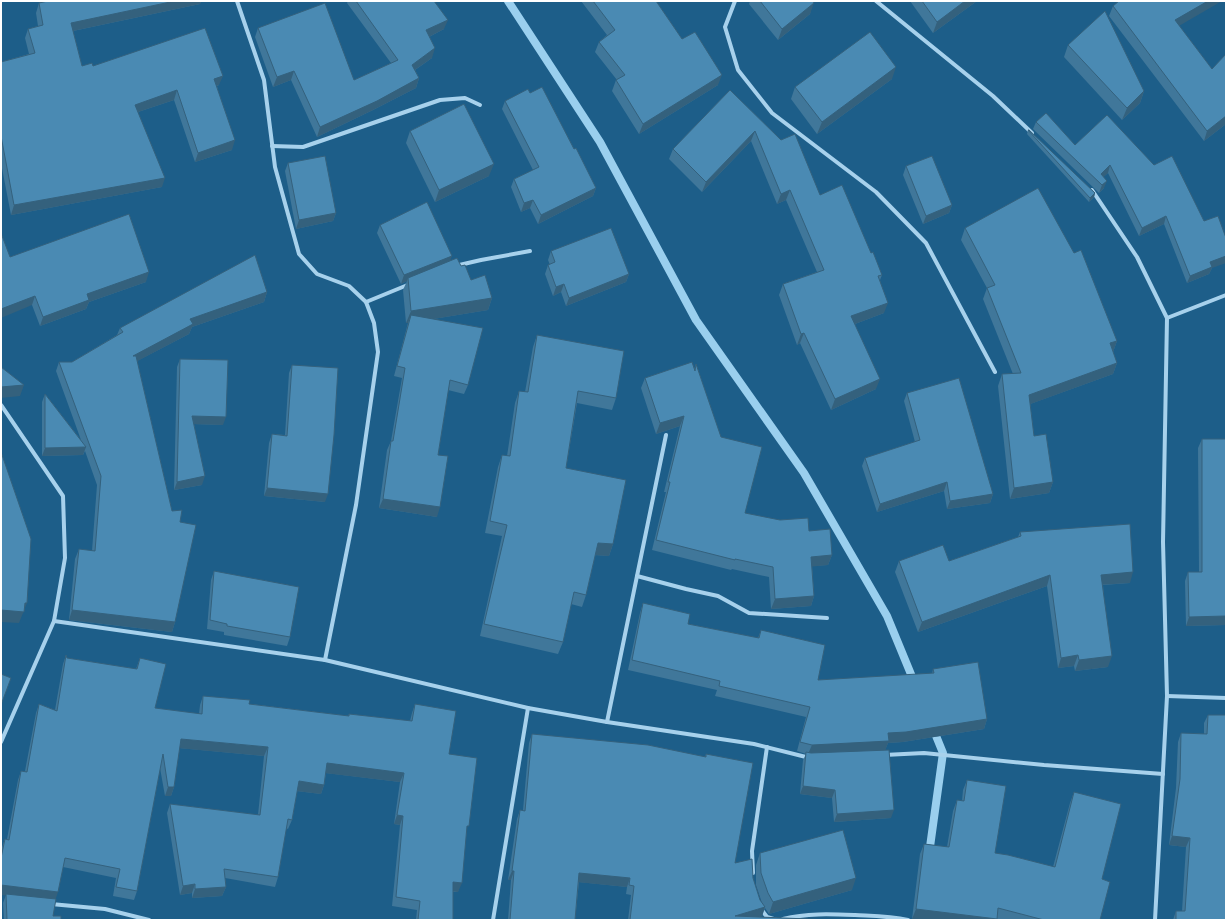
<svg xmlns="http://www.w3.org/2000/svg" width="1227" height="921" viewBox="0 0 1227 921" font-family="Barlow,sans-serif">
<rect width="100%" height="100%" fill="#1d5e89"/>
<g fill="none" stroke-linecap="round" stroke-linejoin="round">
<!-- stream -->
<g stroke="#9acfee" stroke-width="8">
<polyline points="508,1 600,142 696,320 804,473 887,616 915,684"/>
<polyline points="929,854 943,753 932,726"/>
</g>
<!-- street -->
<g stroke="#a7d1ec" stroke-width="4">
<polyline points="237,1 264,80 275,167 299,254 317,274 349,286 366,302 374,323 378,352 356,505 325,660"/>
<polyline points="735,1 725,27 738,70 772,113 876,192 926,243 995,372"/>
<polyline points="876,1 993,96 1032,133"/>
<polyline points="272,146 303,147 440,100 465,98 480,105"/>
<polyline points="1092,190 1137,257 1167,318 1163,542 1167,696 1155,920"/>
<polyline points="455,266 481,260 530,251"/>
<polyline points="366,302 410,284"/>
<polyline points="1167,318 1226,295"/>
<polyline points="1,405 63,496 65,558 54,621 1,742"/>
<polyline points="637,576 686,589 718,596 749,613 827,618"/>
<polyline points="54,621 325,660 528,708 607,722 754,744 810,758"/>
<polyline points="1167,696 1226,698"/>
<polyline points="607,722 666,435"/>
<polyline points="884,755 924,753 1044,765 1163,774"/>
<polyline points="753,873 752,851 767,747"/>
<polyline points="51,904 105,909 149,920"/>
<polyline points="761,909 767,917 777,920"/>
<path d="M783,919C807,913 830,914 855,915C873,916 890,916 908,920"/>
<polyline points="493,920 528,708"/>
</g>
</g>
<!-- wall -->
<g fill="#40779a">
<polygon points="48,1 201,1 200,4 73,31 82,66 93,66 219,85 217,86 232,150 195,162 174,100 138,112 162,187 11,215 1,163 1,62 29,54 25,38 28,29 38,26 36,13 39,3"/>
<polygon points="348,1 434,1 444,29 429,37 432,58 415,70 419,78 416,88 373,110 317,137 291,80 273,87 255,37 258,28 354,80 391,63 347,3"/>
<polygon points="581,1 656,1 682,39 718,85 639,134 612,91 616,80 617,80 595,52 599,42 607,35"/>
<polygon points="750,1 813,1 810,14 778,40 749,4"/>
<polygon points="910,1 977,1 933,33"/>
<polygon points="1113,6 1179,26 1212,69 1226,54 1226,124 1204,141 1109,16"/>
<polygon points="1068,45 1144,91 1140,103 1122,120 1064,57"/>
<polygon points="892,79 817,134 791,99 795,87"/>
<polygon points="730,90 820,195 882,275 880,280 884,313 855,324 876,389 831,410 800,343 797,345 779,295 783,284 817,272 786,200 777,204 751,141 702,192 669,159 673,149"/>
<polygon points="530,93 574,149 596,188 593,196 538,224 530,208 521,212 511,187 514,179 533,170 502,109 505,101"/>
<polygon points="1107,115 1212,268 1209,274 1187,283 1164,224 1139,236 1108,173 1103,177 1104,188 1099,193 1033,129 1036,122 1075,145"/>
<polygon points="1028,130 1095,193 1094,197 1089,202 1027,134"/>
<polygon points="410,131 489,176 435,202 406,143"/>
<polygon points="288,163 336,213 333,221 296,229 285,171"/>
<polygon points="906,166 952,205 949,213 923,224 903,175"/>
<polygon points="380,225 461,266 471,280 492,298 488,310 433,319 468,385 464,394 448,390 438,455 437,517 379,508 387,450 391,441 402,378 394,376 408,323 406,323 403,290 407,281 401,284 377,233"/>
<polygon points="965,228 1117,341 1113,352 1117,363 1113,374 1030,404 1034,436 1053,482 1049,493 1010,499 998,386 1002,374 1013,374 983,299 987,288 961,240"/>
<polygon points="551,251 629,274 626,282 566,306 561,292 553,296 545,274 548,265 550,265 548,260"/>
<polygon points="10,257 146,282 89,302 86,309 40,326 32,305"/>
<polygon points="267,292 264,302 192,327 189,334 137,361 172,511 180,522 175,622 172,632 69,620 75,559 79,549 92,551 97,485 85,451 83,455 42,456 42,402 45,394 81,440 56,371 59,362 72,362 117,335 120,328"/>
<polygon points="537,335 616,398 612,410 577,403 566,468 613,544 609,556 595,555 586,595 582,607 571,604 563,642 558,654 480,636 502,536 485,533 498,467 502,455 507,456 515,403 519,391 525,392 533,347"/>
<polygon points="180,359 223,425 194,424 202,485 174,490 177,367"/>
<polygon points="696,364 745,513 809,531 832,555 828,565 812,566 814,596 811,606 771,609 769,577 732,569 731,570 652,550 666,492 664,492 680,426 656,434 641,388 645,378 694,369"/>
<polygon points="292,365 325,502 264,496 269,443 272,434 285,435 289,373"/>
<polygon points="907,393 993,494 990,503 947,509 944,491 877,512 862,466 865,458 915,442 904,401"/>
<polygon points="1202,439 1226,439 1226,625 1186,626 1185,581 1188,572 1199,572 1198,448"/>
<polygon points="1020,532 1130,583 1103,585 1108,667 1075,671 1074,666 1058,668 1047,586 918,632 895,572 899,561 949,561 1018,537"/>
<polygon points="214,571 290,637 287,646 224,635 224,632 207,629 211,580"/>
<polygon points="643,603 688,624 758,638 761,630 818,680 932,674 933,669 987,719 984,729 903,742 888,743 885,750 891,818 834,822 832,798 800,794 803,760 806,754 797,751 806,717 715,696 717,690 628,670 640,613"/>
<polygon points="66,655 67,658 136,669 140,658 155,708 199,714 200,705 203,696 249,704 348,716 349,714 410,721 412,713 415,704 449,754 466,832 458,892 453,892 453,920 416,920 417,910 392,906 400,825 394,824 400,782 326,773 324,785 321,794 297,791 292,820 288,829 286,828 278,877 275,887 225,878 226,887 222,896 192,898 192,893 180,895 167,813 170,804 258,815 264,756 179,748 174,787 171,796 165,796 160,768 137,891 134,900 113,896 116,878 63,867 55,899 53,916 61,920 4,920 3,903 6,895 1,895 1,850 5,839 7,839 18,780 21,771 25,771 36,713 39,704 55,710 63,664"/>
<polygon points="1208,715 1226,920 1173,920 1176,911 1182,911 1186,847 1169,845 1176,788 1178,742 1181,733 1204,734 1204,723"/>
<polygon points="532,734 705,757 706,754 735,863 753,878 760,900 762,903 756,885 756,865 760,853 852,890 769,914 765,908 762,916 758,917 832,920 628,920 631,895 626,894 627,887 579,882 575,920 508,920 511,880 508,880 517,819 520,810 523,810 529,743"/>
<polygon points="967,780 995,853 1053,867 1070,803 1074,792 1102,879 1100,920 1000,920 997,919 997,920 916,920 912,919 920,854 924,844 947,847 953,811 957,800 962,801 963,790"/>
</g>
<!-- shaded-wall -->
<g fill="#34617d">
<polygon points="175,1 201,1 200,4 68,32 71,23"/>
<polygon points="965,1 977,1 933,33 937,22"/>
<polygon points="1208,1 1222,1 1172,30 1175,20"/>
<polygon points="814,3 810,14 778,40 782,29"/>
<polygon points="448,20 444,29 423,40 426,30"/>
<polygon points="435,48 432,58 409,74 412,65"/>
<polygon points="896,67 892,79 817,134 822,122"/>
<polygon points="294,71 291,80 273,87 277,77"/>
<polygon points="722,75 718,85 639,134 643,124"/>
<polygon points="223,76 219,85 211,88 214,79"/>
<polygon points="419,78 416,88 373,110 317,137 320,127"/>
<polygon points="177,90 174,100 132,114 135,105"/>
<polygon points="1144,91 1140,103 1122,120 1127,108"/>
<polygon points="1226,116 1226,124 1204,141 1207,131"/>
<polygon points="755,131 751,141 702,192 706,182"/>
<polygon points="235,140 232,150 195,162 198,153"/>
<polygon points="494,164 489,176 435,202 439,190"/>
<polygon points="1110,165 1108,173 1098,182 1101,174"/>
<polygon points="165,178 162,187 11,215 14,205"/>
<polygon points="1107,181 1104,188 1099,193 1102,185"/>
<polygon points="596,188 593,196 538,224 541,215"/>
<polygon points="790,190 786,200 777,204 781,194"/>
<polygon points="1095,193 1094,197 1089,202 1090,198"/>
<polygon points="533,200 530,208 521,212 524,203"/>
<polygon points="952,205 949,213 923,224 926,216"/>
<polygon points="336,213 333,221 296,229 299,220"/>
<polygon points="1166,216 1164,224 1139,236 1142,228"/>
<polygon points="452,256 449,264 408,278 407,281 401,284 404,275"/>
<polygon points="1226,256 1226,263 1212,268 1209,274 1187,283 1190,276 1210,262"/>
<polygon points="149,272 146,282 89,302 86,309 40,326 43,317 87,294"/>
<polygon points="629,274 626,282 566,306 569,298"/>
<polygon points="564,284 561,292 553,296 556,287"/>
<polygon points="267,292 264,302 192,327 189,334 130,365 133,356 190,319"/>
<polygon points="35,296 32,305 1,318 1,309"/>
<polygon points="492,298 488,310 409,323 411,315 408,323 406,323 411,311"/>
<polygon points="888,303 884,313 847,327 851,316"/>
<polygon points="804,333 800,343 797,345 801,334"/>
<polygon points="1117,341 1113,352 1110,343"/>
<polygon points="1117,363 1113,374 1025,406 1029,395"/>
<polygon points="880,379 876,389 831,410 835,399"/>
<polygon points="24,385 20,396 1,398 1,387"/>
<polygon points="192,416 226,417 223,425 189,424"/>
<polygon points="684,416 680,426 656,434 660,423"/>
<polygon points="86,447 83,455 42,456 45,448"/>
<polygon points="205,476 202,485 174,490 177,482"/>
<polygon points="947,482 944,491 877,512 880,504"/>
<polygon points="1053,482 1049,493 1010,499 1014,488"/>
<polygon points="267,488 328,494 325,502 264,496"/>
<polygon points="993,494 990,503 947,509 950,501"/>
<polygon points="383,499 440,507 437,517 379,508"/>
<polygon points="598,543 613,544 609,556 593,555"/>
<polygon points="832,555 828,565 808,567 811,557"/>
<polygon points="1133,572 1130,583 1098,585 1101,575"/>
<polygon points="1050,575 1047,586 918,632 922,622"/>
<polygon points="814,596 811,606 771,609 775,599"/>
<polygon points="25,603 27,603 19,623 1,622 1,610"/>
<polygon points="72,610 175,622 172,632 69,620"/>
<polygon points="1226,616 1226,625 1186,626 1189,617"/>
<polygon points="1078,655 1074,666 1058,668 1061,658"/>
<polygon points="1112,656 1108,667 1075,671 1079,660"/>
<polygon points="987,719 984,729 903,742 888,743 885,751 808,754 812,745 888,733"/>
<polygon points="181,739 268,747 264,756 177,748"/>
<polygon points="327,763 404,773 400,782 324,773"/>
<polygon points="299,781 324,785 321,794 296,791"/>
<polygon points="803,786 835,790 832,798 800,794"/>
<polygon points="168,787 174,787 171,796 165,796"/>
<polygon points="894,810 891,818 834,822 837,814"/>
<polygon points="397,815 403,816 400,825 394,824"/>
<polygon points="1172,836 1190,838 1186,847 1169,845"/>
<polygon points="512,871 514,871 511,880 508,880"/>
<polygon points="579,873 630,878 627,887 576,882"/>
<polygon points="856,878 852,890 769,914 773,902"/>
<polygon points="453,882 462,883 458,892 449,891"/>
<polygon points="195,884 192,893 180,895 183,886"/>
<polygon points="1,885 58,892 55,901 1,895"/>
<polygon points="226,887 222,896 192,898 195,889"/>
<polygon points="765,907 762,916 747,920 735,916"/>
<polygon points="916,909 997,919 997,920 916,920 912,919"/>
</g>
<!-- building -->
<g fill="#4a8ab3" stroke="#34617d">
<polygon points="48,1 175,1 71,23 82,66 92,63 93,66 205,28 223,76 214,79 235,140 198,153 177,90 135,105 165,178 14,205 1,136 1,62 35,53 28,29 43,25 39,3"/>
<polygon points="356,1 434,1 448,20 426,30 435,48 412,65 419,78 377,101 320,127 294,71 277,77 258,28 325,3 354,80 398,60"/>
<polygon points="593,1 656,1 682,39 695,32 722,75 643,124 616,80 625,75 599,42 615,30"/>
<polygon points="760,1 813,1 814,3 782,29"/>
<polygon points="922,1 965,1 937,22"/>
<polygon points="1119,1 1208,1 1175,20 1212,69 1226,54 1226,116 1207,131 1113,6"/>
<polygon points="1105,11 1144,91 1127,108 1068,45"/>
<polygon points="870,32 896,67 822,122 795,87"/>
<polygon points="542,87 574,149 576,148 596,188 541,215 533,200 524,203 514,179 539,167 505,101 528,89 530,93"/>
<polygon points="730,90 781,140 795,134 820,195 842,185 871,253 873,252 882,275 878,276 888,303 851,316 880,379 835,399 804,333 801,334 783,284 824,270 790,190 781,194 755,131 706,182 673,149"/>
<polygon points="464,104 494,164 439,190 410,131"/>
<polygon points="1046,113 1075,145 1107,115 1154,165 1172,156 1204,221 1218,216 1226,238 1226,256 1210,262 1212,267 1190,276 1166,216 1142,228 1110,165 1101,174 1107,181 1102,185 1036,122"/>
<polygon points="1028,130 1029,130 1095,193 1090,198"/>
<polygon points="325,156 336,213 299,220 288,163"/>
<polygon points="932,156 952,205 926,216 906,166"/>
<polygon points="1038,188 1074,253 1081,250 1117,341 1110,343 1117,363 1029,395 1034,436 1046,434 1053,482 1014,488 1002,374 1021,373 987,288 995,285 965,228"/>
<polygon points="427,202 452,256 404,275 380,225"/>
<polygon points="129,214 149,272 87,294 89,300 43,317 35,296 1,309 1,233 10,257"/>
<polygon points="611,228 629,274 569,298 564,284 556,287 548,265 555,262 551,251"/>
<polygon points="255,255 267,292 190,319 193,324 133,356 136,356 172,511 182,510 180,522 196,525 175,622 72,610 79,549 95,551 101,476 59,362 72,362 123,332 120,328"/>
<polygon points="457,258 461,266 465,265 471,280 485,275 492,298 411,311 408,278"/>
<polygon points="411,315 483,328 468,385 450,380 438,455 448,456 440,507 383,499 391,441 393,441 405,368 397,366"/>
<polygon points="537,335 624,351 616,398 578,391 566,468 626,480 613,544 598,543 586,595 574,592 563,642 484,624 507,525 490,521 502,455 510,456 519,391 528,392"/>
<polygon points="180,359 228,360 226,417 192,416 205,476 177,482"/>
<polygon points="692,362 695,371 696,364 721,437 762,447 745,513 780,520 808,518 809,531 830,529 832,555 811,557 814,596 775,599 773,567 735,559 735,560 656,540 670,482 668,482 684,416 660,423 645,378"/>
<polygon points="292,365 338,368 334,435 328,494 267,488 272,434 287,436"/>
<polygon points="1,367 24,385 1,387"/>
<polygon points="959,378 993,494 950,501 947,482 880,504 865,458 920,440 907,393"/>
<polygon points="45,394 86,447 45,448"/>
<polygon points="1202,439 1226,439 1226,616 1189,617 1188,572 1202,572"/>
<polygon points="1,452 31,539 27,603 25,603 24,612 1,610"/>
<polygon points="1130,524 1133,572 1101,575 1112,656 1079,660 1078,655 1061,658 1050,575 922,622 899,561 943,545 949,561 1021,536 1020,532"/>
<polygon points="214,571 299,587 290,637 227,626 227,624 210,620"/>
<polygon points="643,603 690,614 688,624 759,638 761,630 825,645 818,680 934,673 933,669 978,662 987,719 906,732 888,733 889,741 812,745 800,742 810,707 719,686 720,681 632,660"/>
<polygon points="66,655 67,658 137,669 140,658 166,664 155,708 202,714 203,696 250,700 249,704 349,716 349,714 412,721 415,704 456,711 449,754 477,758 469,826 467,826 462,883 453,882 453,920 418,920 420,901 396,897 403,816 397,815 404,773 327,763 324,785 299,781 292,820 288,819 278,877 224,869 226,887 195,889 195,884 183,886 170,804 260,815 268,747 181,739 174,787 168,787 163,754 137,891 116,887 120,869 65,858 58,892 1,885 1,858 5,839 9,840 21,771 27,772 39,704 57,711"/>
<polygon points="1,674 11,678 1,705"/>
<polygon points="1208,715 1226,715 1226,920 1176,920 1176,911 1185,911 1190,838 1172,836 1180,779 1181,733 1207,734"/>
<polygon points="532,734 648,745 706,757 706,754 753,763 735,863 752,859 753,878 760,900 765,907 735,916 832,920 630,920 634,886 629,885 630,878 579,873 575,920 510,920 514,871 512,871 520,810 525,811"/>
<polygon points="889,750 894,810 837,814 835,790 803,786 806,752 811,753"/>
<polygon points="967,780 1006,786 995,853 1008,855 1055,867 1074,792 1121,804 1102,879 1110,882 1100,920 1044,920 998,908 997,919 916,909 924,844 949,847 957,800 964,801"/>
<polygon points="843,830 856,878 773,902 768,893 761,873 760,853"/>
<polygon points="6,894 56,899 53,916 61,916 61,920 7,920"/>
</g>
<!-- border -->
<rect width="1227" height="921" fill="none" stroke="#ffffff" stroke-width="4"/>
</svg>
